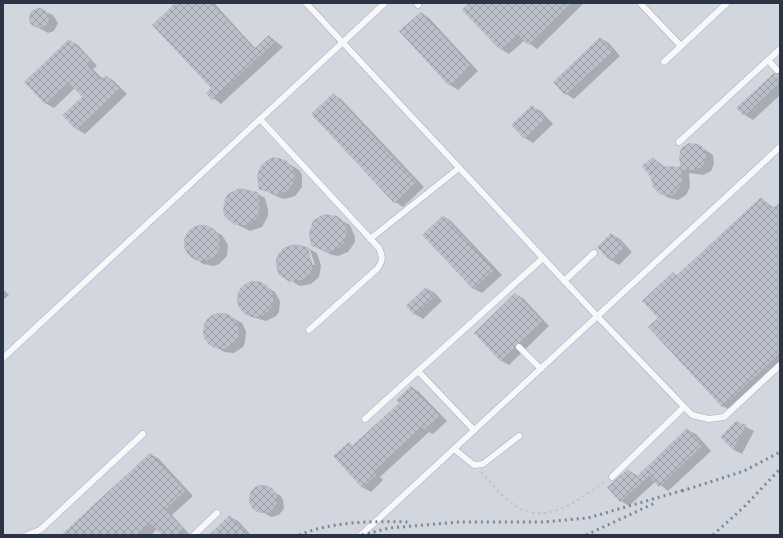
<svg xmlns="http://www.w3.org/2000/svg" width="783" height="538" viewBox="0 0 783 538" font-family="Montserrat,sans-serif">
<defs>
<pattern id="building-cross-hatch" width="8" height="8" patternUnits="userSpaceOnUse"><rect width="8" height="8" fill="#bbc0ca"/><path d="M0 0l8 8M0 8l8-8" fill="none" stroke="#989da6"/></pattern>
</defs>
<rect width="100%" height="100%" fill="#e4e7ec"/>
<!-- built -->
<rect fill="#d2d6de" x="3" y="3" width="777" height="532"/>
<!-- shadow -->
<g fill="#0003" fill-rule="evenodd">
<polygon points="177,3 214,3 256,49 269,36 283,47 221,104 207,93 213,89"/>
<polygon points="471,3 584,3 537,49 525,40 509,54 501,49 464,10"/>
<polygon points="38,9 53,15 58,23 54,31 48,33 31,24 30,18 32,12"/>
<polygon points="421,13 429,18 478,71 458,90 450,85"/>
<polygon points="600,38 609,43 620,56 574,99 566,94 554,82"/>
<polygon points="69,40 78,45 97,66 93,69 103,79 106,76 114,81 127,94 85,134 77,129 83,97 75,88 54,108 45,103"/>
<polygon points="780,74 780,95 753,120 745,115 738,108"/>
<polygon points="333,95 341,99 424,187 403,207 395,202 312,114"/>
<polygon points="532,107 541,111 553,124 533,143 525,138 513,125"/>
<polygon points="698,145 713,155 714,164 711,171 703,175 689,173 690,187 686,195 678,200 669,198 660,193 653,158 665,167 680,168"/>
<polygon points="279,158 299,170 302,175 302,187 295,196 285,199 280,198 260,188 258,176 259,170 267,160"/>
<polygon points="256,193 265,198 268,210 268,216 262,227 250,231 230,221 226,216 224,205 229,195"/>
<polygon points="761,198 774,208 780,203 780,365 731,411 723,406 659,318 673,273 678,276"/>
<polygon points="330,215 350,225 355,237 355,242 348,252 338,256 332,255 312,245 319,217"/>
<polygon points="443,216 451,221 502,275 482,293 474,289 423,235"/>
<polygon points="202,226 222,235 228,245 227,256 219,264 214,266 203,264 190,255 185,245 188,234 197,227"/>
<polygon points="611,234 620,239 632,252 619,265 611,260"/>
<path d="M295,245L308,248L317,253L321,266L319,277L311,284L300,286L281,275L276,264L279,253L289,246ZM308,250H310L315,265H313Z"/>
<polygon points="250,283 262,284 275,292 280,301 279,312 276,316 266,321 252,317 244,312 239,305 239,294 246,285"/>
<polygon points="426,288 435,293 442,301 423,319 415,314"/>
<polygon points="3,289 9,295 3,300"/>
<polygon points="515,294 524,299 549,326 509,365 500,360"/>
<polygon points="219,314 233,318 242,323 246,331 245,342 243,347 234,353 224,352 207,340 204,336 204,330 209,320"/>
<polygon points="411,387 419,392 447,421 433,434 429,432 380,477 383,480 371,492 362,487 349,443 354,446 400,403"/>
<polygon points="736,422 754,431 742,454 734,450 721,437"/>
<polygon points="687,430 696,434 711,451 668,491 656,481 629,506 621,501 628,470 638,476"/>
<polygon points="150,454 159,459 193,496 172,515 190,535 163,535 157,529 151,535 62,535"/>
<polygon points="265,487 281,496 283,500 284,508 279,515 271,517 252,506 250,497 251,494 257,488"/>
<polygon points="230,517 238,521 251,535 210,535"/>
</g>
<!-- building -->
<g fill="url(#building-cross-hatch)">
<polygon points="175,3 211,3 254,49 269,35 275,42 212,100 206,93 211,88 152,25"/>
<polygon points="469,3 571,3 528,45 518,34 500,50 462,10"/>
<circle cx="39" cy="18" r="10"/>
<polygon points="421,12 470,66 449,86 399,31"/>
<polygon points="600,37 613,51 565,95 553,82"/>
<polygon points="69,39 90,60 86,64 100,80 106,75 119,89 76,130 62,115 82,97 68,82 45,104 24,82"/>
<polygon points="774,73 780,73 780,82 744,116 736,108"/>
<polygon points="333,93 416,182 394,203 311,114"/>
<polygon points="532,105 545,119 524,139 511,125"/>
<polygon points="689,143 698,144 702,146 706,154 706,159 702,167 694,170 681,170 679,157 681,148"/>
<polygon points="273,157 286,160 294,170 295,176 294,182 287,191 276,195 259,189 257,176 262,164"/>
<polygon points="653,157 661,166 681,167 682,182 680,187 674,194 669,196 659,194 653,187 651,178 642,166"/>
<polygon points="239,188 257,192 260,205 258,217 248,225 235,225 225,217 223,211 225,199 228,194"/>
<polygon points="761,197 772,209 780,202 780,353 722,407 648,327 658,318 642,301 673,272 676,276"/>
<polygon points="324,214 337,216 342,220 347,231 344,243 340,247 329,252 311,246 309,233 313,221"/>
<polygon points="443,215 494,270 473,289 422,235"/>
<circle cx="202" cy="243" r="18"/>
<polygon points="611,233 625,247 610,261 597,247"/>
<polygon points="295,244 308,247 312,266 311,272 302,280 290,282 280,276 277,271 276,258 283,248"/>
<circle cx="255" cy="299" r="18"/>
<polygon points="426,287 435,296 414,315 406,306"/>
<polygon points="515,293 542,321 500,361 474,333"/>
<circle cx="221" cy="331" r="18"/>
<polygon points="411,386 439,416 424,430 422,426 373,472 376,475 362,488 333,456 349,442 352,446 399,403 396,400"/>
<polygon points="736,421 746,425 733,450 720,437"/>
<polygon points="687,428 703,445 659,487 649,476 620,502 607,487 628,469 636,477"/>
<polygon points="150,453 185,491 165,510 183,529 177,535 162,535 150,523 137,535 61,535"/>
<circle cx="263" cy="499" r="14"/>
<polygon points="230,515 248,535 209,535"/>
</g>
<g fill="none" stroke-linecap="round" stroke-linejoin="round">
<defs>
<g id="lane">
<polyline points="306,3 597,316 692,415 709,419 724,417 780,365"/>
<polyline points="417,3 418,5"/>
<polyline points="640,3 681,46"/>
<polyline points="768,60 777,70"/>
<polyline points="664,62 727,3"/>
<path d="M260,119L379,248C383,257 383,261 377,269L309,330"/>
<polyline points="679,142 780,49"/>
<polyline points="370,239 459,168"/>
<polyline points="564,281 594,253"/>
<polyline points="519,347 541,369"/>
<polyline points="3,358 385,3"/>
<polyline points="418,371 474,430"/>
<polyline points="365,419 543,258"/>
<polyline points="454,449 474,465 483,464 519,436"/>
<polyline points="612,477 684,407"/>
<polyline points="27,535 40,530 143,434"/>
<polyline points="194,535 217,513"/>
<polyline points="361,535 780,147"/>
</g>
</defs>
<!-- lane casing -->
<use href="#lane" stroke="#a9aeb7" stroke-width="7"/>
<!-- path -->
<path stroke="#c2c5cb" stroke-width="2" stroke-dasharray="3 3" stroke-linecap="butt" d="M481,472C490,481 498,493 509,501C543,530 576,501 606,481"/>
<!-- lane -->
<use href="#lane" stroke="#f7f8fa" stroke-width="6"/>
<!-- rail -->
<g stroke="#7d8696" stroke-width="3" stroke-dasharray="2 4" stroke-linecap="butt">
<polyline points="682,491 744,471 780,452"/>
<path d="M299,535C334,521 372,521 410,522"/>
<polyline points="362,535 389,528 460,522 543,522 588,518 687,489"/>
<polyline points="586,535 655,503"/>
<polyline points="713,535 744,507 780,469"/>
<polyline points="780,535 780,534"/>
</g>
</g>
<!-- border -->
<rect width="783" height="538" fill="none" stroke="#2b3445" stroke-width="8"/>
</svg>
